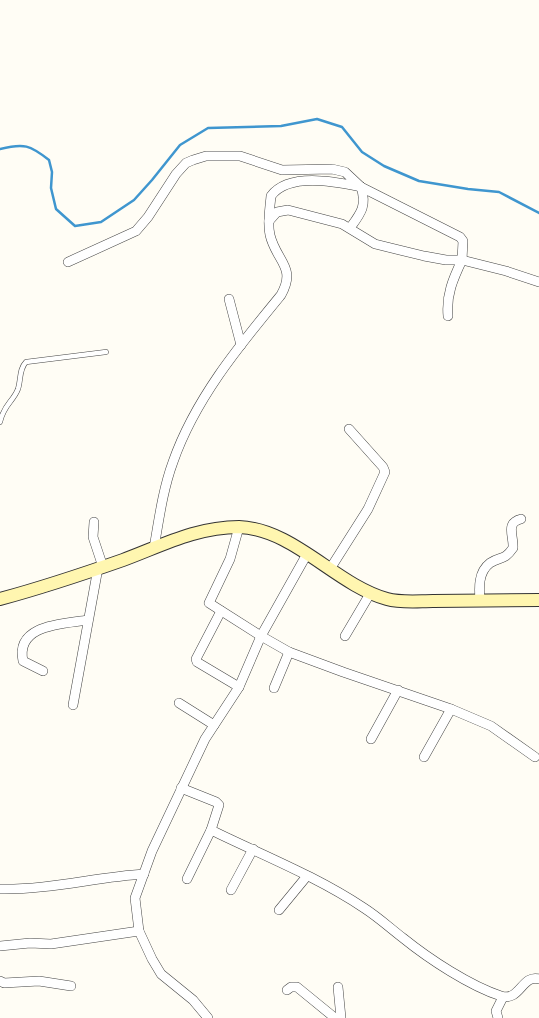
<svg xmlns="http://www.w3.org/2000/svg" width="539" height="1018" viewBox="0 0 539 1018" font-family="'Zilla Slab',serif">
<rect width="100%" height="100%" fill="#fffdf5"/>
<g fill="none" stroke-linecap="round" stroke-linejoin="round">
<!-- stream -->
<path stroke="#3f96cf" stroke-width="2.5" d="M0,149C24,143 30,145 49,160L52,172L51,188L56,209L75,226L101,222L134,200L152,180L180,145L208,128L281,126L317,119L342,127L362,152L384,166L419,181L468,189L499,192L539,213"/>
<defs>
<path id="lane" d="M0,422C4,404 13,402 18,389C21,380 19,369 26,362L106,352"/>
<g id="street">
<polyline points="269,221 277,212 288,210 342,224 375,244 424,256 446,260 462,260 463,241 460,237 361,187"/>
<path d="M350,228C361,213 367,206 361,187"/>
<path d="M68,262L136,231L148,217L176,174L186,163L193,160L206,156H240L282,170L332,169L345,172L361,187C336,182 289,172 271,196C270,208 267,223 270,235C276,261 297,267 281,295C239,346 195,399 173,462C163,489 159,519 154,548"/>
<polyline points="229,299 241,345"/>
<path d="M448,316C446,295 453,279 462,260L506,271L539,282"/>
<polyline points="94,522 93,537 103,567"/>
<polyline points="239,527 230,559 209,603 261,636 289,652 343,672 451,709 491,726 535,757"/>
<polyline points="330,569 368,509 385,472 383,467 349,429"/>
<path d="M480,601C479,588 478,572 490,563C501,556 504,561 513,548C514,536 505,523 521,519"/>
<polyline points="221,611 196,659 197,662 239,687"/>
<polyline points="345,636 371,592"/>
<path d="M43,671L23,661C15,624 64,624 88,620"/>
<polyline points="274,688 289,652"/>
<polyline points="179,703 214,725"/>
<polyline points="73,705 98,568"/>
<polyline points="371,739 398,690"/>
<polyline points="424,757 451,709"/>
<path d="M181,788L216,802L219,805L211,830C262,855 316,876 364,908C378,917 390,928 403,938C429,959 470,986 501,996C520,1002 522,974 539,979"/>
<polyline points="187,879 211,830"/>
<path d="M0,889C49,890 96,877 144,874"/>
<polyline points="231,890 253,849"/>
<polyline points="279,910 307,876"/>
<polyline points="0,946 30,943 51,944 139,931"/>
<polyline points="0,981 4,983 39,981 71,986"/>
<polyline points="338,987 341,1018"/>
<polyline points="287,990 291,987 297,987 335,1018"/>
<polyline points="208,1018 193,1000 161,974 152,959 139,931 135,898 152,851 196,758 205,739 239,687 261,636 307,554"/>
<polyline points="498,1018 496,1011 503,997"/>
</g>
<path id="secondary" d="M0,599C41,588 83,574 123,560C161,546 196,527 239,527C294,529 336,585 387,599C401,603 419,601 433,601C468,601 504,600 539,600"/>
</defs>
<!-- lane casing -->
<use href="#lane" stroke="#444" stroke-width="5.5"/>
<!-- street casing -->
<use href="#street" stroke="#444" stroke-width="10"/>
<!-- secondary casing -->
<use href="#secondary" stroke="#333" stroke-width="14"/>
<!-- lane -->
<use href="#lane" stroke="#fff" stroke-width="4.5"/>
<!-- street -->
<use href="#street" stroke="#fff" stroke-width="9"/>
<!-- secondary -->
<use href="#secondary" stroke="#fff6b0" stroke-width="12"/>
</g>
</svg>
